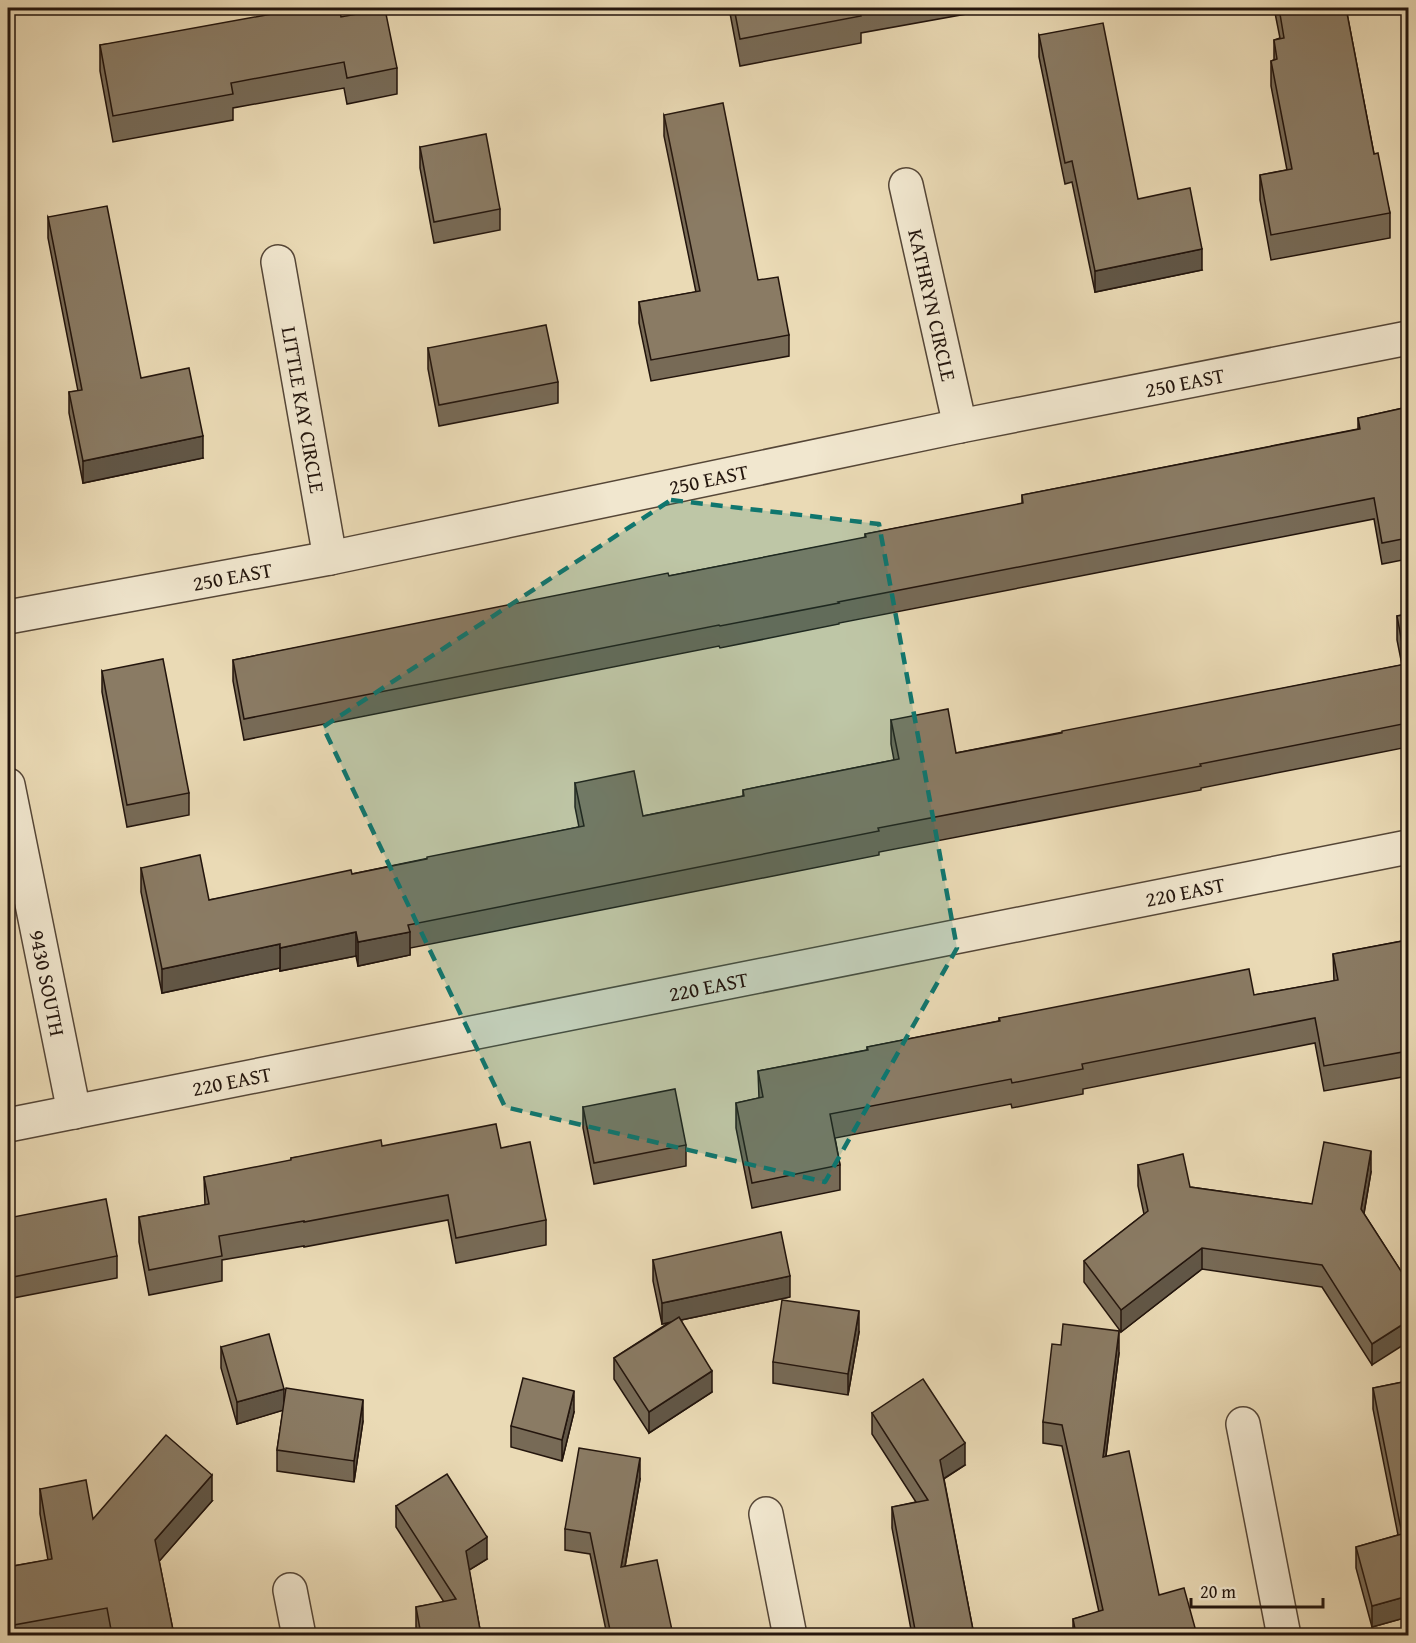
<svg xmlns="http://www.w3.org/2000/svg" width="1416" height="1643" viewBox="0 0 1416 1643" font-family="'Gentium Book Plus',serif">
<rect width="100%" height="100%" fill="#eadab5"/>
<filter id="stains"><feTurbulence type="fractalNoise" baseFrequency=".00333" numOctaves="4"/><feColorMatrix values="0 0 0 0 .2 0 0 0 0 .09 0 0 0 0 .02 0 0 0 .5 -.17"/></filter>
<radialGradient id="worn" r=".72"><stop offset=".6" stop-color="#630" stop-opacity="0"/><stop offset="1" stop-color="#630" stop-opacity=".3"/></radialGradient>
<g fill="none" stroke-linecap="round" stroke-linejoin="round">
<defs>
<g id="minor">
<path id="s1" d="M906,185L960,426"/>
<path id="s2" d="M278,262L330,558"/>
<path id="s3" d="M8,617L330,558L960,426L1408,338"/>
<path id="s4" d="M8,785L74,1112"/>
<path id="s5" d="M8,1125L1408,847"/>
<polyline points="1243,1424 1284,1636"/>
<polyline points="766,1514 790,1636"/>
<polyline points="290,1590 299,1636"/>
</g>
</defs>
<!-- minor casing -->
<use href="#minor" stroke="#554637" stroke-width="36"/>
<!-- minor -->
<use href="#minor" stroke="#f1e7cf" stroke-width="33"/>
</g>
<!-- wall -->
<g fill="#776a56" stroke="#23150d" stroke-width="1.5">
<polygon points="729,8 1000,8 861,33 861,43 740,66"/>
<polygon points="1274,8 1346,8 1374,154 1390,213 1390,238 1271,260 1260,200 1260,175 1287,170 1271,86 1271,61 1274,60 1274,40 1280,38"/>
<polygon points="341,17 397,68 397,94 347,104 344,88 233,108 233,120 113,142 100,71 100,45"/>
<polygon points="1039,35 1138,199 1202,270 1095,292 1072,182 1065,184 1039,57"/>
<polygon points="664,115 789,335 789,356 651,381 639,323 639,302 696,292 664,136"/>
<polygon points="420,147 500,209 500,230 434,243 420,168"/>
<polygon points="48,217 141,378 203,458 83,483 69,413 69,392 78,391 48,238"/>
<polygon points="428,348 558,382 558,403 439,426 428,369"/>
<polygon points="1408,407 1408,559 1382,564 1374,519 839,623 839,624 720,648 719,646 244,740 233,681 233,660 865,538 865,534 1022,504 1022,495 1358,429 1358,418"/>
<polygon points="1408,614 1408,747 1201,788 1201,790 879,852 879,855 410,948 410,955 358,966 356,956 280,971 280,968 162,993 141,892 141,868 209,900 352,874 579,827 575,807 575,783 643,816 743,796 743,790 894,760 891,744 891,720 956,753 1402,665 1397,640 1397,616"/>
<polygon points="102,671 189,793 189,815 127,827 102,692"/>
<polygon points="1408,940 1408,1076 1324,1091 1315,1043 1083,1089 1083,1094 1012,1108 1011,1104 835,1138 840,1165 840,1190 752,1208 736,1128 736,1103 759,1098 758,1071 867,1050 867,1047 999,1021 999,1018 1254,995 1334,981 1333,954"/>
<polygon points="583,1107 686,1145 686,1166 594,1184 583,1128"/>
<polygon points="382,1146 501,1148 546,1220 546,1245 456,1263 448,1220 304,1247 304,1246 222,1260 222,1281 149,1295 139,1242 139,1217 205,1205 204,1177 291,1161 291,1158"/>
<polygon points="1138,1165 1190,1187 1312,1204 1371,1172 1364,1214 1408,1282 1372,1365 1322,1287 1202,1269 1121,1332 1084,1282 1084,1261 1144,1214 1138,1186"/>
<polygon points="8,1218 117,1256 117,1278 8,1299"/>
<polygon points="653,1260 790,1297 681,1320 712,1392 649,1433 614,1379 614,1358 670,1322 662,1324 653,1281"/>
<polygon points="859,1332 848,1395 773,1383 773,1362"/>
<polygon points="1061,1345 1119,1353 1106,1456 1159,1595 1073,1629 1073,1619 1099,1612 1062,1446 1043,1443 1043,1422"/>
<polygon points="221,1347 284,1403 363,1421 354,1482 277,1471 277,1450 283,1410 237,1424 221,1368"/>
<polygon points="1408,1381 1408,1617 1372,1627 1356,1568 1356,1547 1398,1535 1373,1409 1373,1388"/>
<polygon points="574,1412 562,1461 511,1447 511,1426"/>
<polygon points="872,1413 965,1465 944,1479 974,1635 912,1635 892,1528 892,1507 916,1502 872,1434"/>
<polygon points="640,1479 625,1567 673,1635 607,1635 590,1554 565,1550 565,1529"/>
<polygon points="40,1489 93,1519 212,1501 159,1561 174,1635 107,1635 107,1633 95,1635 8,1635 8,1567 48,1560 40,1514"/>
<polygon points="396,1506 487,1559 469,1570 481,1635 417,1635 416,1628 416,1607 444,1602 396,1527"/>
</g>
<!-- shaded-wall -->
<g fill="#615646" stroke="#23150d" stroke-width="1.5">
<polygon points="1202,249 1202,270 1095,292 1095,271"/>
<polygon points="203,436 203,458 83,483 83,461"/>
<polygon points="356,932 356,956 280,971 280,948"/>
<polygon points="410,932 410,955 358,966 358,942"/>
<polygon points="280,944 280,968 162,993 162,969"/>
<polygon points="1371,1151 1371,1172 1361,1230 1361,1209"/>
<polygon points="1202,1248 1202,1269 1121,1332 1121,1310"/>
<polygon points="790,1276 790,1297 662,1324 662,1303"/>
<polygon points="859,1311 859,1332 848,1395 848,1374"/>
<polygon points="1408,1321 1408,1342 1372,1365 1372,1344"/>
<polygon points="1119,1331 1119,1353 1103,1478 1103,1457"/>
<polygon points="712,1371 712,1392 649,1433 649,1412"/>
<polygon points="284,1389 284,1410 237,1424 237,1402"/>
<polygon points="574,1391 574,1412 562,1461 562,1440"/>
<polygon points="363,1400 363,1421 354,1482 354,1461"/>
<polygon points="965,1443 965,1465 940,1481 940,1460"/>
<polygon points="640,1458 640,1479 621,1589 621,1567"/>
<polygon points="212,1475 212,1501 155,1566 155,1540"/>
<polygon points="487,1537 487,1559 466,1572 466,1551"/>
<polygon points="1408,1596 1408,1617 1372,1627 1372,1606"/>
</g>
<!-- building -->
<g fill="#8a7b64" stroke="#23150d" stroke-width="1.5">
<polygon points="305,8 339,8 341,17 385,9 397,68 347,78 344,62 231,83 233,94 113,116 100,45"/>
<polygon points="734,8 859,8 861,16 740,39"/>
<polygon points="1279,8 1346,8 1374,154 1378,153 1390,213 1271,235 1260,175 1292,169 1271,61 1277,59 1274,40 1284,38"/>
<polygon points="1103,23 1138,199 1190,188 1202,249 1095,271 1072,161 1065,163 1039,35"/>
<polygon points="723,103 758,280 778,277 789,335 651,360 639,302 700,291 664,115"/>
<polygon points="486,134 500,209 434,222 420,147"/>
<polygon points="107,206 141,378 189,368 203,436 83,461 69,392 82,390 48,217"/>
<polygon points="546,325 558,382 439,405 428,348"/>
<polygon points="1408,407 1408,538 1382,543 1374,498 838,602 839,603 720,626 719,625 244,719 233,660 668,573 669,576 866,537 865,534 1023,503 1022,495 1360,429 1358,418"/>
<polygon points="1408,614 1408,723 1200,764 1201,766 878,828 879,831 408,925 410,932 358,942 356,932 280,948 280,944 162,969 141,868 200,855 209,900 351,870 352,874 427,859 427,857 584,826 575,783 634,771 643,816 744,796 743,790 899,759 891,720 948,709 956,753 1062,733 1062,731 1406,664 1397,616"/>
<polygon points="163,659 189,793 127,805 102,671"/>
<polygon points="1408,940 1408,1000 1404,1001 1408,1025 1408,1051 1324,1066 1315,1018 1082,1064 1083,1069 1012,1083 1011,1079 830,1114 840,1165 752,1183 736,1103 763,1097 758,1071 868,1050 867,1047 1000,1021 999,1018 1249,969 1254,995 1338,980 1333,954"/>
<polygon points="675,1089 686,1145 594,1163 583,1107"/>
<polygon points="496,1124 501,1148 530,1142 546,1220 456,1238 448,1195 304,1222 304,1221 219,1236 222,1256 149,1270 139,1217 209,1204 204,1177 291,1160 291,1158 381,1140 382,1146"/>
<polygon points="1324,1142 1371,1151 1361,1209 1408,1282 1408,1321 1372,1344 1322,1265 1202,1248 1121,1310 1084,1261 1148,1211 1138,1165 1183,1154 1190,1187 1312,1204"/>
<polygon points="106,1199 117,1256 8,1278 8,1218"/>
<polygon points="781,1232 790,1276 662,1303 653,1260"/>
<polygon points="782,1300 859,1311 848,1374 773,1362"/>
<polygon points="679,1317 712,1371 649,1412 614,1358"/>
<polygon points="1063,1324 1119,1331 1103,1457 1129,1451 1159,1595 1184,1588 1197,1635 1043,1635 1075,1629 1073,1619 1103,1610 1062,1425 1043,1422 1052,1344 1061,1345"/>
<polygon points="269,1334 284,1389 237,1402 221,1347"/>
<polygon points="523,1378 574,1391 562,1440 511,1426"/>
<polygon points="923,1379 965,1443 940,1460 974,1635 916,1635 892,1507 928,1500 872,1413"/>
<polygon points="1408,1381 1408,1596 1372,1606 1356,1547 1402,1534 1373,1388"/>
<polygon points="286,1388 363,1400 354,1461 277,1450"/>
<polygon points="166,1435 212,1475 155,1540 174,1635 112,1635 107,1608 8,1626 8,1567 52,1559 40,1489 86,1480 93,1519"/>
<polygon points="579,1448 640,1458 621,1567 657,1560 673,1635 611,1635 590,1533 565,1529"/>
<polygon points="447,1474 487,1537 466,1551 481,1635 421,1635 416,1607 456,1599 396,1506"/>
</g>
<!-- marked area -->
<path fill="#0f766e" fill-opacity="0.2" stroke="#0f766e" stroke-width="4.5" stroke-dasharray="12 8" stroke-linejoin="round" d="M671,500L879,524L957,948L825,1182L505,1107L323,727Z"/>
<g text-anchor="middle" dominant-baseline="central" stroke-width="4.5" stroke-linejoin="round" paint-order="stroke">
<!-- street labels -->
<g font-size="21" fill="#23150d" stroke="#f1e7cf">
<text stroke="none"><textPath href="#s1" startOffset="123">KATHRYN CIRCLE</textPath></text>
<text stroke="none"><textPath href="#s3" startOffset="1200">250 EAST</textPath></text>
<text stroke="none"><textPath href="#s2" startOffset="150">LITTLE KAY CIRCLE</textPath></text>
<text stroke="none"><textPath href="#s3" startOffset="714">250 EAST</textPath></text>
<text stroke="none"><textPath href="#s3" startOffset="228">250 EAST</textPath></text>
<text stroke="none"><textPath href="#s5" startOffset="1200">220 EAST</textPath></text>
<text stroke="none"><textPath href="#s4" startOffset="202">9430 SOUTH</textPath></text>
<text stroke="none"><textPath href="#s5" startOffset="714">220 EAST</textPath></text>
<text stroke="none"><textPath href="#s5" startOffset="228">220 EAST</textPath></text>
</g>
</g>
<!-- margin -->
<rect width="1416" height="1643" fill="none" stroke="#eadab5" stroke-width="30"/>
<rect x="9" y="9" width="1398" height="1625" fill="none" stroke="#23150d" stroke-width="3"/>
<rect x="15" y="15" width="1386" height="1613" fill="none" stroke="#23150d" stroke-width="1.5"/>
<!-- scale -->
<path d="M1191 1598v9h132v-9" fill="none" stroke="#23150d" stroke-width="3"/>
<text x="1200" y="1598" font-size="18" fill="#23150d" stroke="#f1e7cf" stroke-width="4.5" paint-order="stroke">20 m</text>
<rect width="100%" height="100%" filter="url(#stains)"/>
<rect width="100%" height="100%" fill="url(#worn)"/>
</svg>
